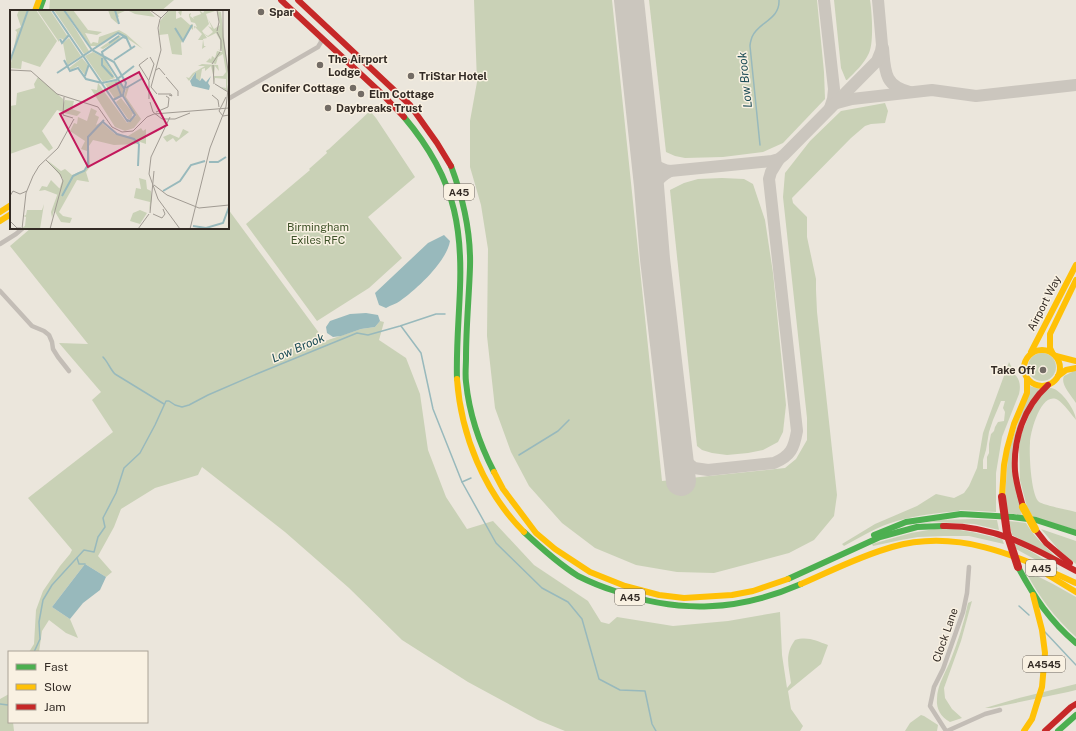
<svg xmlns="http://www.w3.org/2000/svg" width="1076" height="731" viewBox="0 0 1076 731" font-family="'Public Sans',sans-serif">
<rect width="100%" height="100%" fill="#ebe6dc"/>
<!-- green -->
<g fill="#c9d1b6" fill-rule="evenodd">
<polygon points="50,0 174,0 161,11 49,11"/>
<polygon points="474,0 612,0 662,481 785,468 796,459 807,440 807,418 783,197 785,173 810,141 841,111 885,103 888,111 885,123 871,124 865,126 851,138 792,198 793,203 807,217 807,237 816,279 816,290 817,312 837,495 834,516 814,540 789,553 714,573 677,572 636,565 595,548 562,523 529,486 511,452 495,408 487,336 488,249 481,205 470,167 470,121 477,82"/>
<polygon points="649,0 817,0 824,72 825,99 783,143 763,152 723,157 685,158 675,156 666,152"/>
<path d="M834,0H870C872,12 874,43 869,53C864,64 855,72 847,80H846L841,68Z"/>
<polygon points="370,111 376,118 415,177 368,217 402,258 369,288 317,321 246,224 310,170 309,169 327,153 326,151 329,149"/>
<polygon points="722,178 744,179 753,184 765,220 773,273 786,405 783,432 778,442 763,450 748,453 727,455 712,453 702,450 697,446 670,190 684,183 698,179"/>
<path d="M228,209L325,341L361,329L375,327L380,321L384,322L379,340L406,358L420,394L428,450L446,497L467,529L493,521L534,565L588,601L601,622L609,624L617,617L673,626L728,621L780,612L782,655L787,688L791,683C789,666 784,655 795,640C808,636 816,641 828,645L821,664L788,691L791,709L803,726L800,731H565L538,720L468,682L402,640L349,588L285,532L202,467L198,475L155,488L121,509L114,527L98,556L112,572L106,577L85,564L52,607L70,619L78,638L66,633L49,620L42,631L39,652H29L34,644L36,610L43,591L60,566L70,554L72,550L28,498L113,432L92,400L101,392L59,343L88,344L10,246L31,228H228Z"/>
<circle cx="1042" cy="367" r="14"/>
<path d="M1009,362L1013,370V373C1020,378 1021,386 1019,394L1002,437L996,473V512L960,510L959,511C938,513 917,515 897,521C878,526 861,537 844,546L842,544L875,524L917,506L936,494L954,498L964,493L969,486L977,468L983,433ZM1001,401H1005L1003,408L1005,412L1004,421L998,422L995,427L994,431L991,434L989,444V453L987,457V469H983V460L986,450L989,432L993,420Z"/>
<path d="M1072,371H1076V403C1071,395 1060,384 1064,376L1072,372Z"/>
<polygon points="1030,386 1039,389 1015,444 1022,511 1021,512 1022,515 1007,513 1005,497 1008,454"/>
<path d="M1051,388C1061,389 1076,411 1076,420C1072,415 1063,403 1058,400C1041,390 1030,433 1030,443C1029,455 1031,492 1038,501C1041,505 1069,510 1076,512V530L1033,517L1027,507L1020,480L1019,447L1021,435L1034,403L1046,389Z"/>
<polygon points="973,519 997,520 999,530 974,524 932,522 916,525 939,520"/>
<path d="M1009,521L1026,523C1034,537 1046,547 1057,558L1012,535Z"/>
<polygon points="934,529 954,529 972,532 1002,539 1004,544 969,536 944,536 918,537 901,540 873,546 872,544 911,533"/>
<polygon points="1041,529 1076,541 1076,564 1059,550"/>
<polygon points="1014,543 1032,552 1058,568 1056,571 1016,549"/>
<path d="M1026,572L1036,577L1037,576L1053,584L1076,597V637C1055,618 1039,597 1026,572Z"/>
<path d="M972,601L961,641L944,688L945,698L952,709L962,718L950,722C941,717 936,709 937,699C937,685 946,672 951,659C958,641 964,623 968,603Z"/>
<polygon points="1076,684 1076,690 1068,692 991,708 985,708 1019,698"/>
<polygon points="9,692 9,722 13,722 14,731 0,731 0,699 9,694"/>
<polygon points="921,715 924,716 938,725 937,731 905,731 910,723"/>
</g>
<!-- water -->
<g fill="#98b9bc">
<path d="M444,235L450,241C447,261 417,289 400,301C396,304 391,305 386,308L379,305L375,293L428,243Z"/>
<polygon points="366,313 378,315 380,321 375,327 361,329 341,336 333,337 327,333 326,327 330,321 350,314"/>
<polygon points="85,564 106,577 100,590 83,603 70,619 52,607"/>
</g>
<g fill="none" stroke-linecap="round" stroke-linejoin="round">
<!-- stream -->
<g stroke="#98b9bc" stroke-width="1.5">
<path d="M760,145L750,46C750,44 751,40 752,37C758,22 780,20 779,0"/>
<polyline points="401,326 421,353 433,409 462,482 496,543 542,588 568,602 582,619 599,679 620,690 645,691 652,724 656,731"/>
<path d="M103,357C108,362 110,369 115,374L164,404"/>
<polyline points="519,455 558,431 569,420"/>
<polyline points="462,482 471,478"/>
<polyline points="77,558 79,564 85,564"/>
<polyline points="1019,606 1029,615"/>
<polyline points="1045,632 1076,665"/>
<polyline points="34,652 40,639 39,622 43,600 52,585 84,550 94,552 98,537 105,527 103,518 116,493 124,468 140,453 155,425 166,401 169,401 175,405 182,407 189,405 208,395 259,373 357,333 368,335 400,326 436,314 445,314"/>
<polyline points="0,704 8,705 9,703"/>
</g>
<!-- taxiway -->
<g stroke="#cbc6be" stroke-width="12">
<polyline points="824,0 834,89 833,99 830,108"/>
<path d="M883,48C885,71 884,86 910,92"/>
<polyline points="837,103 852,99 932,90 976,96 1076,85"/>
<path d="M645,152C651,163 658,169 670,171L772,161L779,159L784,155L877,61L881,51L882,45L878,0"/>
<path d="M650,202C652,186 656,179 670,171"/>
<path d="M677,444L684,460L694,468L708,470L774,463C791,456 794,448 797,431L769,179L771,172L779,159"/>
</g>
<!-- runway -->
<polyline stroke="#cbc6be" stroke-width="30" points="629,0 649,186 655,259 681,481"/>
<!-- street -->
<g stroke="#c3bdb6" stroke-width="4.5">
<polyline points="228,99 318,47 321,42 321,38"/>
<polyline points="0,244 16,234 23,228"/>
<polyline points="0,291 32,326 44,331 49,335 52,342 53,349 58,357 69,371"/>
<polyline points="946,731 930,706 934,687 943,669 963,612 967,593 969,567"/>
<polyline points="947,731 985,714 1000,710"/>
</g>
<!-- fast -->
<g stroke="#4caf50" stroke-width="6">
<polyline points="39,11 43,0"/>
<path d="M404,117C426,143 446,176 454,210C460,235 461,262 460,288C459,318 456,349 457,379"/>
<path d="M451,166C463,198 471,232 470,267C469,297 466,327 466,358C466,366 465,374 466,382C469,412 480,445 494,472"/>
<path d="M524,532C540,547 559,564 578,576C590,582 602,587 615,591C679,614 739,611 801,584"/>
<polyline points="874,535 906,522 961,514 1013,517 1036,520 1076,533"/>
<path d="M1018,567C1034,597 1050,621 1076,643"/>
<polyline points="788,579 880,537 917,527 943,526"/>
<polyline points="1058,731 1076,715"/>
</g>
<!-- slow -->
<g stroke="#ffc107" stroke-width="6">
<polyline points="35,11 39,0"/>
<polyline points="0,212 11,205"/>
<polyline points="0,221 11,214"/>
<circle cx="1042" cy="368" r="18"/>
<polyline points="1031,352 1076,265"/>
<polyline points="1052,352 1050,348 1050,334 1076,280"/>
<polyline points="1056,356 1076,361"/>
<polyline points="1058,376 1066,370 1076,368"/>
<path d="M457,379C461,435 484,492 524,532"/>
<polyline points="494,472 503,489 536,533 555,549 590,572 625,586 659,595 684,598 732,595 753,591 788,579"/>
<polyline points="1002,497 1004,465 1007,449 1014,424 1027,393 1027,379"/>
<polyline points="1048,575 1076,592"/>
<path d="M801,584C831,571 860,556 892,547C958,528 1017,556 1076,583"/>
<polyline points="1024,731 1032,719 1042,687 1045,653 1042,630 1033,595"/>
</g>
<!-- jam -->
<g stroke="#c62828" stroke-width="6">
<polyline points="281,0 381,93 404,117"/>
<polyline points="298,0 410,105 437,143 451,166"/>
<path d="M1023,507C1020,495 1016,483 1015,471C1013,439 1024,407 1048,385"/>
<path d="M943,526C993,525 1033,547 1076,571"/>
<polyline points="1035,529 1046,543 1070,563"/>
<polyline points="1045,731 1071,707 1076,704"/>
</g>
<!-- slow-bridge -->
<polyline stroke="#ffc107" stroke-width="8" points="1023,507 1035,529"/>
<!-- jam-bridge -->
<polyline stroke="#c62828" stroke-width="8" points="1002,497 1007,533 1018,567"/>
</g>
<!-- markers -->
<g fill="#736c65" stroke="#f9f1e2" stroke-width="1.5">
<circle cx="261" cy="12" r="4"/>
<circle cx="320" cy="65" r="4"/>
<circle cx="411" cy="76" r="4"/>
<circle cx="353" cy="88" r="4"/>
<circle cx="361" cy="94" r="4"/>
<circle cx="328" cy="108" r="4"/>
<circle cx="1043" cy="370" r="4"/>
</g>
<g text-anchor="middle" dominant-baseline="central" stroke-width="3" stroke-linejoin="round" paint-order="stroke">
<!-- shield labels -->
<g fill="#f9f1e2" stroke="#6e665e" stroke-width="1">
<rect x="444" y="184" width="30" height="16" rx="3"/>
<rect x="1026" y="560" width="30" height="16" rx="3"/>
<rect x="615" y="589" width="30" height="16" rx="3"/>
<rect x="1023" y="656" width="42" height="16" rx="3"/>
</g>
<g font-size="10" font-weight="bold" fill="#332b25">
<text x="459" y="192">A45</text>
<text x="1041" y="568">A45</text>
<text x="630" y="597">A45</text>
<text x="1044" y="664">A4545</text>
</g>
<!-- poi labels -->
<g font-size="11" font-weight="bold" fill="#332b25" stroke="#f9f1e2" text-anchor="start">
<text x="269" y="12">Spar</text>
<text x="328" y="59">The Airport<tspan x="328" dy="13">Lodge</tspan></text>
<text x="419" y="76">TriStar Hotel</text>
<text x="345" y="88" text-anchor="end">Conifer Cottage</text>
<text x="369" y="94">Elm Cottage</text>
<text x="336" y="108">Daybreaks Trust</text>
<text x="1035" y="370" text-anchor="end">Take Off</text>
</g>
<!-- park labels -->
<g font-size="11" fill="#3e5228" stroke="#f9f1e2">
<text x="318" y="227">Birmingham<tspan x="318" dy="13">Exiles RFC</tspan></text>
</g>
<!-- street labels -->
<g font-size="11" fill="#332b25" stroke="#f9f1e2">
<text transform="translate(1044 303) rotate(-63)">Airport Way</text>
<text transform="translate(945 635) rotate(-71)">Clock Lane</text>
</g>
<!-- water labels -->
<g font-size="12" font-style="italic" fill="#1a4b55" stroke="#f9f1e2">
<text transform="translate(745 80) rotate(-96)">Low Brook</text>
<text transform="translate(298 348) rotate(-23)">Low Brook</text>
</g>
</g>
<!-- overview -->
<g transform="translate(10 10)">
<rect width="219" height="219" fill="#ebe6dc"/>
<path d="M9,0H26L47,31L30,57L12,51L11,59L0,58L7,22L5,20L11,17L7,5ZM27,0H40L58,27L54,30L50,28L49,32ZM44,0H54L79,41L74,44ZM55,0H63L78,20L92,22L87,25L75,23L81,34L83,32L88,33L89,27L109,20L116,24L133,39L109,23L87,36H80ZM98,0H139L145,7L125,4L117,0L108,4L109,7L106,6L108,14L101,8ZM159,0H166V6H171L168,2L172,0L171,6H166V9L171,7L180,15L183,14V20L181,18L171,33L172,45L162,44L158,24L149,25L150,11ZM189,0L193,3L195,0L205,1L196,4L199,14L192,21L197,28L193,29L194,36H196L192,39L193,30H188L192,24L185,17L184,19V16L187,17L185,13L181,12L179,6V4L181,3L180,6L184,9L183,7L191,4ZM207,1L211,2L218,60L217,81L211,77L216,78V69L205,68V73L201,56L195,61V58L192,59L190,71L186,68V62L179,71L176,67L179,68L183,63L195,56H188L192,54L208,55L209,61L205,56L204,66H213L216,62L213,44L208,47L206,54L196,52L200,48L201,50L202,46L205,48L207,41L212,42V38L210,41L208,39L210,40V30L206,23L198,27L193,23L198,26L203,22L198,16L202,18L198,9L204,19L210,15ZM109,25L111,27L108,30L93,39L90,38ZM59,28L71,46L57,55L53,33ZM83,42L93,47L105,68L93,72L75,46ZM72,48L78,55L75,65L68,56L61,60L59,58ZM28,67L53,89V102L47,100L32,121L43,138L39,141L31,133L0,144V96L6,95L7,83L25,78L24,74ZM108,70L114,79L112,85L105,89L95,74ZM88,73L117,113L126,106L114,86L116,79L119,77L116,87L131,109L124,118L115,121L105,117L81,79L87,80ZM111,88L123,103L121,109H118L106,92ZM55,90L64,91L62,99L71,102L67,106L54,103L52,96ZM81,98L87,101L85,105L89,107L86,115L91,112L105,124L118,126L131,118L133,121L136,119V134L130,132L129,134L104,135L83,130L79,136L80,157L76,162L79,172L67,170L49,202L53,206L62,208L60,213L51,212L44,200L42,208L41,202L53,169L37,150L51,161L55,159L62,165L74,160L78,154L77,141L71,139L75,131L60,121L64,113L67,114L68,107L77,111ZM173,119L179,122L166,132L163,128L157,132L153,127L160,124L169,128ZM129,168L136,170L137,179L141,181L142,189L139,202L140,192L124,188L126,178L131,179ZM41,170L50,179L48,185L35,180L29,181L32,176L37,177ZM34,194L30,219L12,218L15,216L16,207L13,206L16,205L17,200H32ZM130,200L137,203L130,214L120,211L123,203Z" fill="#c9d1b6"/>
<path d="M186,62V68L190,71L192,68L196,72L201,66L198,73L200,76L199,80L182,76L180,71Z" fill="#98b9bc"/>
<path fill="none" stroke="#98b9bc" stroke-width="2" d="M42,0L118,112M54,0L82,40L93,46L115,80M105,0L109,14M165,18L173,31L182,15M50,29L52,33L59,25M99,33L109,26M92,48V55L103,67M54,50L60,61L68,58L76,69L92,73L106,70L124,56M104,50L125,36M0,51L18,0M47,63L108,23L116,27L121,38M75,66L79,54M106,72L111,85M116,78L133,68M113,86L125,105L120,111L117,110M103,90L113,85L116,73L104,52L93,46L92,42L113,27L116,28M93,112L107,124L124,129L129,134M199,152H208L216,147M128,156L129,134M69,163L74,161L78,155V127L94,110M153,181L170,171L181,155L195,151M52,186L63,166L69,163M183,216L196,218L213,213L219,197"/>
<path fill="none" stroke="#a19b93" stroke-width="1" d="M140,0L151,8M213,0V27L219,67M207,21L209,12L207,0M207,22L211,30V41M138,48L129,55L139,71V89M202,54L210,42M203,55L204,74M0,60L21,61L47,84L88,97L102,117L112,122L123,121L137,107L144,104L219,98M146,60L149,58L155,65M156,67L168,81V86M139,70L144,54L140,47M205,74L218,82M147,84L141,77L151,40L148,18L150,9L159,0M148,84H161L162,86L159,85M202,85L208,90L209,97M54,87L53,105L63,108M216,87L209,101L213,106L219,105M140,92L143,102L152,109H165L180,103M146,102L158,97L159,88L156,86M160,107L141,147L139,164L148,189L170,219M36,150L50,164L53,171L40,219M144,175L157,185L189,198L219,195M0,186L3,181L10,184L17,181M140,203L144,161M143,204L152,208L155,204L153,199M0,211L7,218H11M12,219L16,183L23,166L29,156L48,138L64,109M128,219L139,204M180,219L200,138L216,97L219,70"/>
<path fill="#c2185b" fill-opacity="0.15" stroke="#c2185b" stroke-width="2" d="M129,62L157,115L78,157L50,104Z"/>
<rect width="219" height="219" fill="none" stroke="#332b25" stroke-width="2"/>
</g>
<!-- legend -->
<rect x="8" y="651" width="140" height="72" fill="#f9f1e2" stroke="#aaa296"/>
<rect x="16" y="664" width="20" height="6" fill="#4caf50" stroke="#aaa296"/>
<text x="44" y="671" font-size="12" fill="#332b25">Fast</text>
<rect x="16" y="684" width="20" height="6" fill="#ffc107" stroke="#aaa296"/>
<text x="44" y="691" font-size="12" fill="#332b25">Slow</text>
<rect x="16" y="704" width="20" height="6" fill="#c62828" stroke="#aaa296"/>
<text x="44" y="711" font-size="12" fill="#332b25">Jam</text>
</svg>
